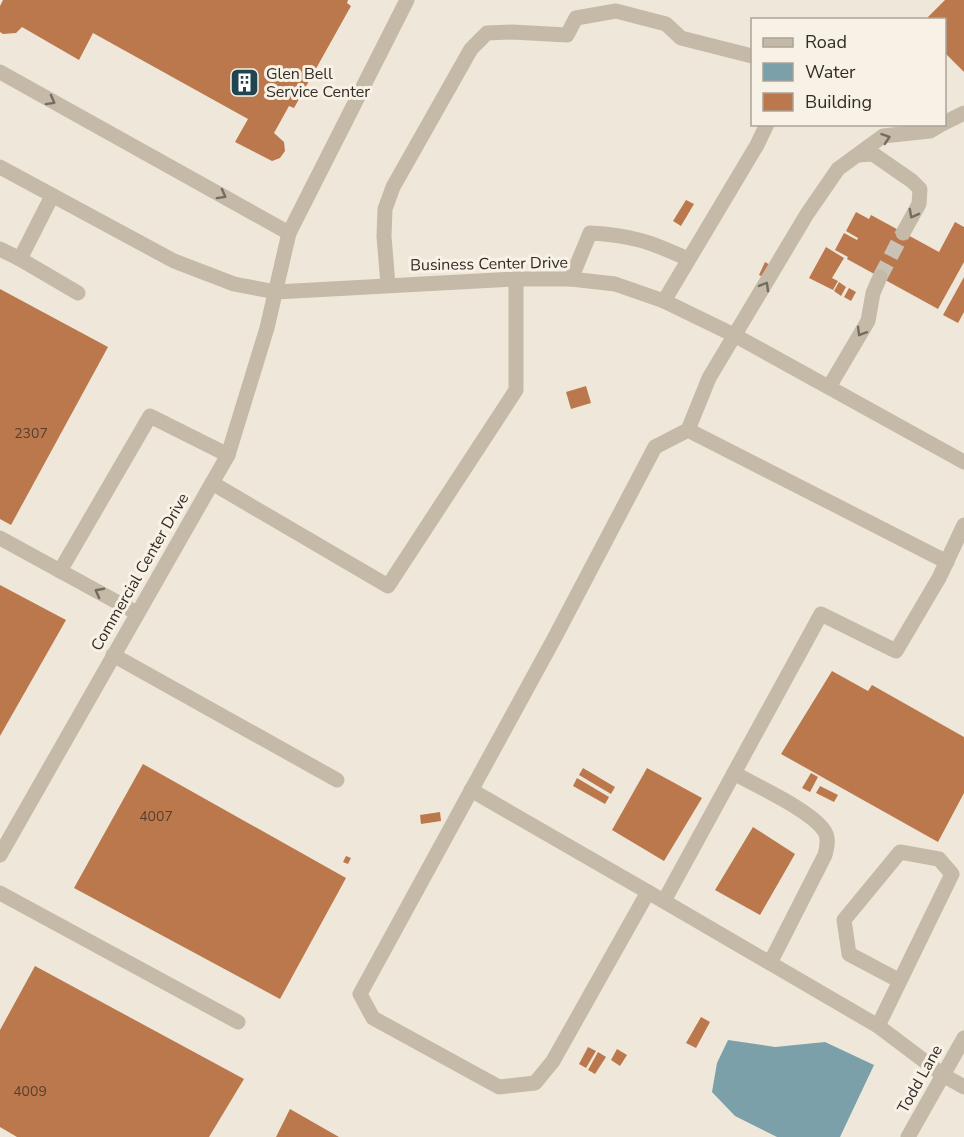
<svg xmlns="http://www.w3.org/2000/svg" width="964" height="1137" viewBox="0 0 964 1137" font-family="'Nunito Sans',sans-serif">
<rect width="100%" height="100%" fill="#efe8da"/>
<!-- water -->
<polygon fill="#7ba0a9" points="728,1040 775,1047 825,1042 874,1065 840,1137 777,1137 735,1116 712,1092 717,1063"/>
<!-- building -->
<g fill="#bb784c">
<polygon points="3,0 348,0 347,3 351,6 294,108 289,106 274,133 284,142 285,151 280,158 272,161 235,142 248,119 93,33 79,60 22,27 16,33 3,34 0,32 0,6"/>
<polygon points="945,0 964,0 964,72 944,52 944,20 925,20"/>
<polygon points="686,200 694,204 681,226 673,221"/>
<polygon points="856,212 869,219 871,215 939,252 955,222 964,227 964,262 938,309 847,259 848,257 835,250 844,233 857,240 858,238 846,231"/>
<polygon points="826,247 844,258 832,278 838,281 833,290 809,278"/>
<polygon points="765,262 772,266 766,278 759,275"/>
<polygon points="964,277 964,312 958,323 943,315"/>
<polygon points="839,282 846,287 841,296 834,291"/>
<polygon points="849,288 856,292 851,301 844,297"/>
<polygon points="0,289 108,347 11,525 0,519"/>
<polygon points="586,386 591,403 571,409 566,392"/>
<polygon points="0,585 66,620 0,736"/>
<polygon points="832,671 868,691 872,685 964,737 964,793 938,842 781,754"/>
<polygon points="143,764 346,878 280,999 74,888"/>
<polygon points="583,768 615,787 611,794 579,775"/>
<polygon points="647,768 702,798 664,861 612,830"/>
<polygon points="811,773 818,777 810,792 802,788"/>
<polygon points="577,778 609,797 605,804 573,786"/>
<polygon points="820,786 838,795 834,802 816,793"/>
<polygon points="440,812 441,821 421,824 420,815"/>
<polygon points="753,827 795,854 760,915 715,890"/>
<polygon points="346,856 351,858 348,864 343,862"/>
<polygon points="35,966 244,1079 209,1137 17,1137 0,1127 0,1030"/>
<polygon points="701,1017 710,1022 696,1048 686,1043"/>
<polygon points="588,1047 596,1051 586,1068 579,1064"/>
<polygon points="617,1049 627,1055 620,1066 611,1060"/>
<polygon points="598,1052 606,1057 595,1074 588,1070"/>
<polygon points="290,1109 339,1137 276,1137"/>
</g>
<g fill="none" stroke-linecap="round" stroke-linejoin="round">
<!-- minor-tunnel -->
<polyline stroke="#c9c2b6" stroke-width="15" stroke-dasharray="15 8" stroke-linecap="butt" points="880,277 903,233"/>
<!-- minor -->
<g stroke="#c5baa7" stroke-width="15">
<polyline points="0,72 289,233"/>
<polyline points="944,123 964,113"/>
<polyline points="942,124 930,131 883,136 838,169 807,214 709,378 688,430 655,447 555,637 360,994 373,1018 499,1087 535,1083 553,1061 648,892 878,1026 943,1075 964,1087"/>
<polyline points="858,155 873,154 912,181 920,189 919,204 903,233"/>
<polyline points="0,167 174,261 234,284 276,292 516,279 571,279 615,284 664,301 736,336 964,462"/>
<polyline points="0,249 20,259 52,196"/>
<polyline points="20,259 78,293"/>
<path d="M571,279L590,233C631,235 651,242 688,259"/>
<polyline points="388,285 384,236 385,209 393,187 471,49 487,33 512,32 567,35 576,18 616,11 666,24 681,38 752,56"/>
<polyline points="664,301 757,145 767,124"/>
<polyline points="829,387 868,321 873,293 880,277"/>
<polyline points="688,430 947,562"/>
<polyline points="212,483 388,586 516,390 516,279"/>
<polyline points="0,538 137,613"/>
<polyline points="60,571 150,416 228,455"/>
<polyline points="113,655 337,780"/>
<path d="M734,773C756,786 813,811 825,832C829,839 827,847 825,855L770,963"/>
<polyline points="471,790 648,892"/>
<polyline points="0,855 228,455 267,328 289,233 407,0"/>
<polyline points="0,893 238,1022"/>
<polyline points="664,901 821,614 896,651 939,578 964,525"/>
<polyline points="878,1026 952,874 939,859 900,852 844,920 849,954 900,981"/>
<polyline points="908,1137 964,1038"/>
</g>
</g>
<!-- one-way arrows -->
<defs><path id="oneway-chevron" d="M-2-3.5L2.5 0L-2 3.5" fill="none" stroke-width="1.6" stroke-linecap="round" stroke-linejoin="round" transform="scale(1.5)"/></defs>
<g stroke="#756c61">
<use href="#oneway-chevron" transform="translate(51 101) rotate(29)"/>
<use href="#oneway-chevron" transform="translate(886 138) rotate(-19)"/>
<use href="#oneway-chevron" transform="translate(222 195) rotate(29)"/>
<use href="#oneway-chevron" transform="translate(913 214) rotate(118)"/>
<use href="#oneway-chevron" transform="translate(765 286) rotate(-60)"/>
<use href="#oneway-chevron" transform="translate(861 332) rotate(121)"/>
<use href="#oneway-chevron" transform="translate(99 592) rotate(-152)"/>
</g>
<!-- icons -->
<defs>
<symbol id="building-square" viewBox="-11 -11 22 22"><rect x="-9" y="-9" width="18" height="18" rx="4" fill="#204550" stroke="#f7f2e5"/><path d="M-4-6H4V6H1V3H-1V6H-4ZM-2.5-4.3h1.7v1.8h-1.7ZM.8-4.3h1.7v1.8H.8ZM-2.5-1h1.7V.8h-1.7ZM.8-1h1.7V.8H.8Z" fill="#fff"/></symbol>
</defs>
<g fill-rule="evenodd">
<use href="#building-square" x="228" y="66" width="33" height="33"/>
</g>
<g text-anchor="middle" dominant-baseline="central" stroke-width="6" stroke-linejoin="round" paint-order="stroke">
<!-- number labels -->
<g font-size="14" fill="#553f30">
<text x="31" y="433">2307</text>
<text x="156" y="816">4007</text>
<text x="30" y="1091">4009</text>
</g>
<!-- poi labels -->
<g font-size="16" fill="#332c27" stroke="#f7f2e5" text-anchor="start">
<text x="266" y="74">Glen Bell<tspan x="266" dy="18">Service Center</tspan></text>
</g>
<!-- street labels -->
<g font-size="16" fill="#332c27" stroke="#f7f2e5">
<text transform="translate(489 264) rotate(-1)">Business Center Drive</text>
<text transform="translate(140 572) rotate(-60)">Commercial Center Drive</text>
<text transform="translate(920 1079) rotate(-61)">Todd Lane</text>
</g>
</g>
<!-- legend -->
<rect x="751" y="18" width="195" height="108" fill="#f7f2e5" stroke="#a9a399" stroke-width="1.5"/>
<rect x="763" y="38" width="30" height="9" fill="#c5baa7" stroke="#a9a399" stroke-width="1.5"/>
<text x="805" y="48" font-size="18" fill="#332c27">Road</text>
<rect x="763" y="63" width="30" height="18" fill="#7ba0a9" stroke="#a9a399" stroke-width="1.5"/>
<text x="805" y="78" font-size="18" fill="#332c27">Water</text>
<rect x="763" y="93" width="30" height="18" fill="#bb784c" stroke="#a9a399" stroke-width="1.5"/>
<text x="805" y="108" font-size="18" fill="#332c27">Building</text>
</svg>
